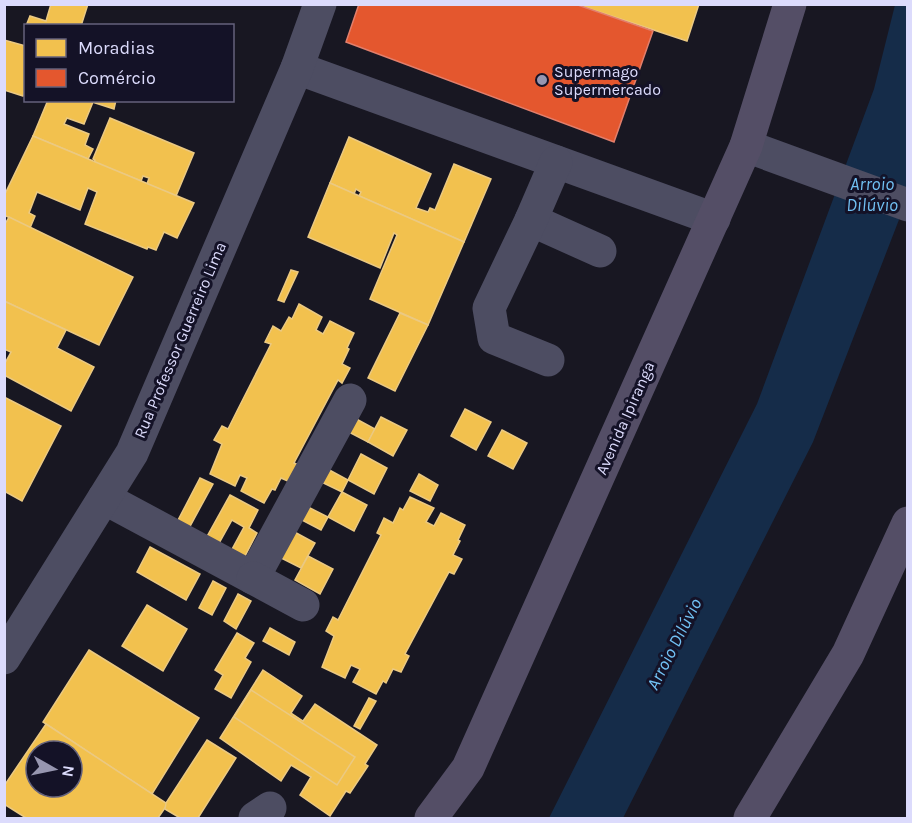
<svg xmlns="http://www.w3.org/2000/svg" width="912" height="823" viewBox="0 0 912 823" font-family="Karla,sans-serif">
<rect width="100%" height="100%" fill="#181722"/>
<!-- water -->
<polygon fill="#152c49" points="895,5 907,5 907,199 813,442 623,818 549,818 757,404 874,89"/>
<!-- homes -->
<g fill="#f2c14e" stroke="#ebc982" stroke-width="1.5" fill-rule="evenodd">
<polygon points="51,4 88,4 81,26 26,26 30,16 46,21"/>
<polygon points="575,4 699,4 687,41"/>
<polygon points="4,40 26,46 26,89 23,96 4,90"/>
<polygon points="48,100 86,100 93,102 84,124 67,118 64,124 89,134 85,145 93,149 88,159 33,136"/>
<polygon points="86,100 116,100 114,109"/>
<polygon points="110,118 194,153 176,196 147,184 149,178 143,176 141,181 94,162 95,160 93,159"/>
<polygon points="33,136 194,203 177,238 164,232 156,250 148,247 147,249 85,224 97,192 88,188 80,210 37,192 29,213 35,216 30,228 4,215 4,196"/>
<polygon points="349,137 431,174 416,208 428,212 430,208 435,210 454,164 491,179 464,242 359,196 361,192 356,189 354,194 330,183"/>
<polygon points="330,183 464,242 428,325 370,299 397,235 394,233 380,268 308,237"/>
<polygon points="9,217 133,277 99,345 4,301 4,226"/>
<polygon points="291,270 298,272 284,302 278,300"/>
<polygon points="4,301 66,330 57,348 94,367 71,411 4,375 4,365 11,352 4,349"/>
<polygon points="299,304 322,317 316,330 323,334 330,321 354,333 347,348 349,349 342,364 350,368 342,383 338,380 294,463 299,465 290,482 281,478 275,490 272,489 264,503 241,491 247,478 240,475 235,486 210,474 222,444 214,440 222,426 228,429 238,409 271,344 265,342 273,326 281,331 289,317 292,319"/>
<polygon points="400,313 428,325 395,391 368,378"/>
<polygon points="4,397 61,426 22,501 4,491"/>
<polygon points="465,409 491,422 476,450 451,436"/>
<polygon points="349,415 375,429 368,442 341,428"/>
<polygon points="381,417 407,430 393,456 368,442"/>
<polygon points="502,430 527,443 513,469 488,456"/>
<polygon points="361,454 387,468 374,494 348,480"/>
<polygon points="322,466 348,480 342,492 315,479"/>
<polygon points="419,474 438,485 430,501 410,491"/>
<polygon points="200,478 213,484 188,530 176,524"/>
<polygon points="342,492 367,505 354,531 328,517"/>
<polygon points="230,495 258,510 249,528 257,533 243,560 230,553 244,527 232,520 218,545 205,540"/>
<polygon points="410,497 434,508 426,522 434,526 441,513 465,525 458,540 460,541 453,555 462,559 454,574 449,572 405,654 409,656 401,672 393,669 386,683 383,681 376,694 353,682 360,669 351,665 345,678 322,667 334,636 326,631 333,617 338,620 381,535 377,533 384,518 393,523 400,508 403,510"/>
<polygon points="302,504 328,517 321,530 296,517"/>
<polygon points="289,529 315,543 301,568 275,555"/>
<polygon points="150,547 200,574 186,600 137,572"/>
<polygon points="308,556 333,569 320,594 295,580"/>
<polygon points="213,581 226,588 212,615 199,608"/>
<polygon points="238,594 251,601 236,629 224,621"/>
<polygon points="147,605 187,629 163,671 122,646"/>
<polygon points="270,628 295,642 289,655 263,641"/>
<polygon points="237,633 254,643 245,658 251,662 231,698 215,689 223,675 215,670"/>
<polygon points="89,650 199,718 152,794 43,722"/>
<polygon points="263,670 302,696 291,713 303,721 315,704 377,745 365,764 368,766 350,793 346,791 330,816 300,795 311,777 291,765 281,781 220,738"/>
<polygon points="251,690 355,757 337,785 234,717"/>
<polygon points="369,698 376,701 360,729 354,726"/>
<path d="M46,724L166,803L167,805L158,818H26L4,804V786ZM36,751H72V787H36Z"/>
<polygon points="207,740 236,758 198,818 180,818 165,809 166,803"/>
</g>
<!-- shops -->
<polygon fill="#e4572e" stroke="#e27f6c" stroke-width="1.5" points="359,4 575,4 653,31 614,142 346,42"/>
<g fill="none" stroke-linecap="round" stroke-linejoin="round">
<!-- minor -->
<g stroke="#4d4d62" stroke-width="33">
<polyline points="297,68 714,219"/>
<polyline points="746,146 908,205"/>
<polyline points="531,220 600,251"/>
<polyline points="548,360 494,338 489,308 531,220 556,162"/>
<polyline points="104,498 253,578 350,400"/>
<polyline points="253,578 303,605"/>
<polyline points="4,658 132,453 297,68 320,4"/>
<polyline points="255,818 270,808"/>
</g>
<!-- major -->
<g stroke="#544e66" stroke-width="33">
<polyline points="431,818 468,768 746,146 790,4"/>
<polyline points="750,818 848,654 908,523"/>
</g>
</g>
<!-- markers -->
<circle fill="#9796b0" stroke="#141227" stroke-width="2" cx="542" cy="80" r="6"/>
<g text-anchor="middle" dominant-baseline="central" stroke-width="6" stroke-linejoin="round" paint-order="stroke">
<!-- poi labels -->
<g font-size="16" fill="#dcdbfc" stroke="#141227" text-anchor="start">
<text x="554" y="71">Supermago<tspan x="554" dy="18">Supermercado</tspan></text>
</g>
<!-- street labels -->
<g font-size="16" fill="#dcdbfc" stroke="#141227">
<text transform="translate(180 340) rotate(-67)">Rua Professor Guerreiro Lima</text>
<text transform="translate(625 418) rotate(-66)">Avenida Ipiranga</text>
</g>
<!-- water labels -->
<g font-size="18" font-style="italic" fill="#71c0f3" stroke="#141227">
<text x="872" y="184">Arroio<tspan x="872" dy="21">Dilúvio</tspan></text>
<text transform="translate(674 644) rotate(-63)">Arroio Dilúvio</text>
</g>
</g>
<!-- border -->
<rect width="912" height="823" fill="none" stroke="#dcdbfc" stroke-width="12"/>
<!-- legend -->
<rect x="24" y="24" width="210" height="78" fill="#141227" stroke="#64627c" stroke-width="1.5"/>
<rect x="36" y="39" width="30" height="18" fill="#f2c14e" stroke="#64627c" stroke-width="1.5"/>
<text x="78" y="54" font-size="18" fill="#dcdbfc">Moradias</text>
<rect x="36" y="69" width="30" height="18" fill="#e4572e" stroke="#64627c" stroke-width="1.5"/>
<text x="78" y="84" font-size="18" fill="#dcdbfc">Comércio</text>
<!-- north arrow -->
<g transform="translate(54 769) rotate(99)"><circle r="28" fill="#141227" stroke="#64627c" stroke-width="1.5"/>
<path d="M0-4.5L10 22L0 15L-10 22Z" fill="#9796b0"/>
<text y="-9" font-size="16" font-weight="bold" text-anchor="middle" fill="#dcdbfc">N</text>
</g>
</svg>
